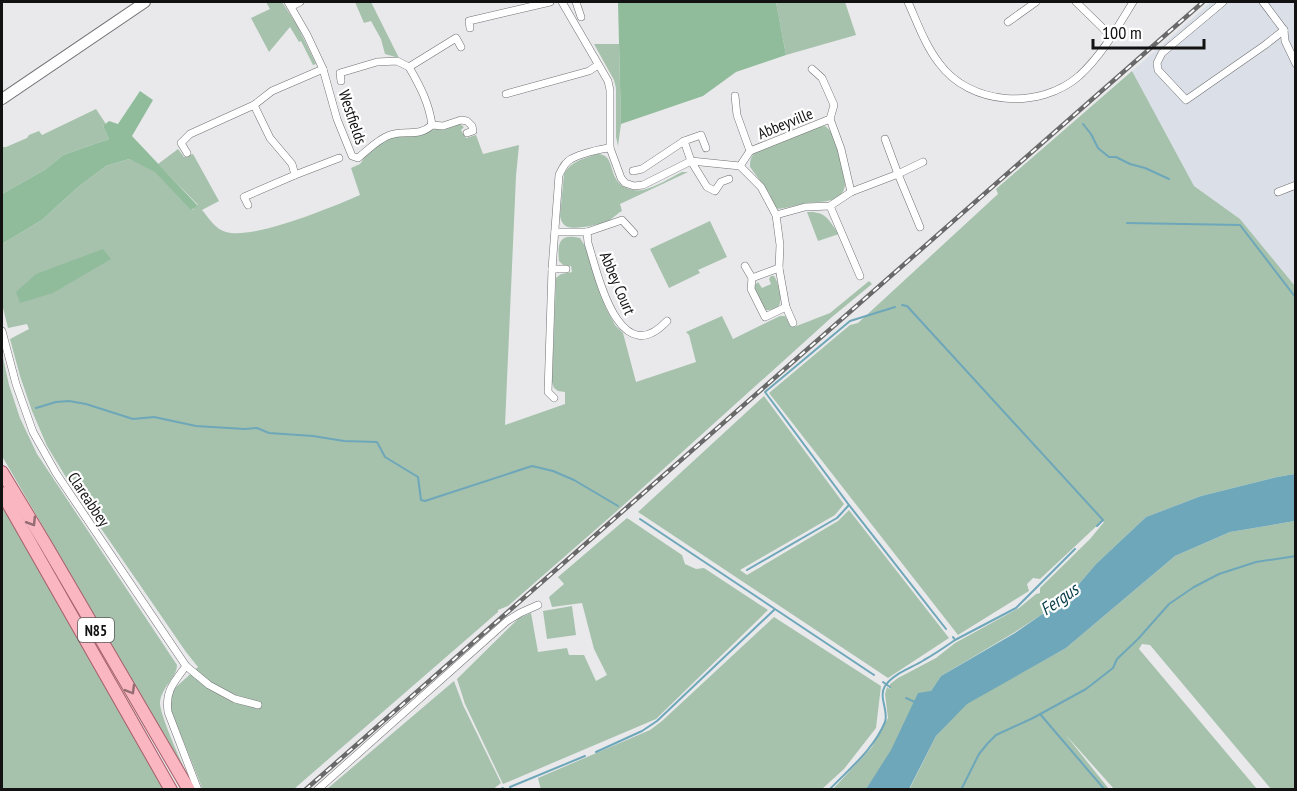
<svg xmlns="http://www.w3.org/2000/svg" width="1297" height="791" viewBox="0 0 1297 791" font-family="'PT Sans Narrow',sans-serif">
<rect width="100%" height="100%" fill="#e9e9eb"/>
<!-- built -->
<polygon fill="#dbdfe7" points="1211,2 1295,2 1295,286 1240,219 1194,186 1132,71"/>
<!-- green -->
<g fill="#a6c2ad">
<polygon points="266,2 282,2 297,25 316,64 313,65 301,41 299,42 290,27 269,52 251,18 270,9"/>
<polygon points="355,2 371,2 399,58 385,54 381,39 371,21 364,23"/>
<polygon points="776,2 845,2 856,35 786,55"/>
<polygon points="594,44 619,44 621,124 618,146 616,137 616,88 614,80"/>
<polygon points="1132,71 1194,186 1240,219 1295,286 1295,474 1277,477 1201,496 1146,517 1096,564 1061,605 1041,615 1015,632 941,676 866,789 833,789 872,747 888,718 885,694 887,687 890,689 890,684 898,678 936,658 955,643 1019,608 1036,594 1040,593 1040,588 1090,539 1104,522 1102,521 1040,579 1033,578 1027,584 1029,591 958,635 769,393 850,325 858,323 998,194 996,189"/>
<polygon points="96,109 106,124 103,126 109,139 63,155 46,169 2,194 2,147 6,147 27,138 29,135 39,131 42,135"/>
<path d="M460,124L464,127L461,130L466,138L476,135L483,154L519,145L516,176L505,425L565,404V392L558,391L554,388L552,382L556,278L561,274L572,272L571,266L563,265L559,261C557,242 560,233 580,238L585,246L606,308L615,325L623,333L636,382L696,362L689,335L686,332L722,316L733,339L780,316H785L791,326L794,327L830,313L869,281L872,284L832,317L618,510L508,606L498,610V612L294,789L203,790L171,710V696L175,688L198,667L186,652L67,479L47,446L32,411L20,376L10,339L29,329L27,324L8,328L2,304V244L42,220L77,188L106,166L129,159L155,171L192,210L198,205L158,164L178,149L184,157L193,154L219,201L202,210C209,218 215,229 226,232C254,240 332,207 360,195L351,168L360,164L365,157L387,138L392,137L418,136L435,129L444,130Z"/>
<path d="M825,126C839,135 842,168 845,184C844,204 820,201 806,203C796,205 787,208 778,209L774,205L769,193L750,167C750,160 751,157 755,152L818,127Z"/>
<path d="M597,154C618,154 605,181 629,189C633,190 638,191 643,190C656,187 670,178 682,172H688L620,204L622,211C618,213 614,217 610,220C603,224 575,230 568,227C563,225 561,221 560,216L564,174C571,161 583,159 597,154Z"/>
<path d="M807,212C827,211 828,220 839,234L818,241Z"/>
<polygon points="710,221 727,257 698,270 700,273 669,288 650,249"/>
<path d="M771,276H774C777,281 778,284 779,290C782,303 781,311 766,310C761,304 755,294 754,286L758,282L762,288L771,284L769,279Z"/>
<path d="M2,353L9,385L20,418L37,454L177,665C177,678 161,687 160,703C160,715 181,761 187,775L2,456Z"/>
<polygon points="764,396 844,504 835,515 740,570 747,575 838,521 849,510 949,638 888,678 638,512"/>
<polygon points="2,505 165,789 2,789"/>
<polygon points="627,518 682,555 685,564 696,569 704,568 768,610 656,719 503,784 465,704 457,679 519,618 531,613 538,652 567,648 569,655 584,655 596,681 607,675 594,649 582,603 552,607 549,597 564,584 558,577"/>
<polygon points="1295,521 1295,789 1271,789 1150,645 1142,644 1139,649 1257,789 1114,789 1065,734 1109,789 909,790 936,736 967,703 1066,648 1175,556 1230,532"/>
<polygon points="572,606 576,635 547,639 543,611"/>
<polygon points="774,617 881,686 876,728 844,769 822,789 541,790 538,778 650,730 662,721"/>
<polygon points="454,681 463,705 501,783 492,790 327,789"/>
</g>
<!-- forest -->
<g fill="#91bc9c">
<polygon points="618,2 776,2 786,55 736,72 703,96 621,124"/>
<polygon points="140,91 153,100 132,136 198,206 191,210 155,172 129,159 106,166 77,188 42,220 2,244 2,194 46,169 63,155 109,139 103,126 109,121 118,124"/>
<polygon points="103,249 111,259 53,293 20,303 16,292 36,274"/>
</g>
<!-- water -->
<polygon fill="#6ea7b9" points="1295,474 1295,521 1230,532 1175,556 1066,648 967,704 936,736 909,789 866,789 891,750 918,693 931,691 941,676 1015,633 1041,615 1061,605 1096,564 1146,517 1201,496 1277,477"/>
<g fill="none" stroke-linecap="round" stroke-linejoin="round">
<!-- stream -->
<g stroke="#6ea7b9" stroke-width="2">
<polyline points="1083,124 1091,134 1098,148 1109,157 1116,157 1130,164 1145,168 1169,179"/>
<polyline points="1127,223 1240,225 1296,298"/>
<polyline points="902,305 907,306 1103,520 1097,526"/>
<polyline points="895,307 850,321 765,392 849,505 946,629"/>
<polyline points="36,408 56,402 69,401 86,404 133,419 154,417 196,426 245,429 257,428 269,433 313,436 344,441 377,442 385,457 418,477 421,500 425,501 532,466 553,471 574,480 618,506"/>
<polyline points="640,519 874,675"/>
<polyline points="747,570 837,518 849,505"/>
<polyline points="955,640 1016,608 1075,549"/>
<polyline points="883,682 890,687"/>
<polyline points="906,698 917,703"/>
<polyline points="1040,714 1105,790"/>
<polyline points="596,752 642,731 657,721 774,610"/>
<polyline points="499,790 503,788 504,790"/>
<polyline points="511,790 510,787 585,756"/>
<path d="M829,790C849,769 874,749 885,722C889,711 878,697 885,686C894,673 912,668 924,660C935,654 945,647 955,640L953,637"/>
<polyline points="961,790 979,754 988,743 996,735 1033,718 1086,689 1113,668 1117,659 1138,639 1169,604 1194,587 1219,574 1256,562 1296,556"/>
</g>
<defs>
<g id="minor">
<polyline points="562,2 608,81 610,90 610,148 621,178 625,183 634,186 643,185 691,161"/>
<polyline points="576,2 581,17"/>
<path d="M908,2C917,22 925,45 939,63C970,106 1040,110 1079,76C1102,55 1117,28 1133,2"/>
<polyline points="1076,2 1112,37"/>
<polyline points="1223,2 1162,53 1157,63 1158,70 1186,100 1265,45 1284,30"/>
<polyline points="1263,2 1284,30 1285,41 1296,64"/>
<polyline points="292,6 300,2"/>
<polyline points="1008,22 1036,2"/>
<polyline points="470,28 469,21 550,2"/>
<path d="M409,67C420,86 429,103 432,125"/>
<path d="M323,69L337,119L352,156L358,158C368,150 378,139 390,135C405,129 418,138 432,125L443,126L461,120L467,121L472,126L473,131L467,133"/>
<polyline points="812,69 822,78 834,105 830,119"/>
<polyline points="341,81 340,73 377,62 397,61 409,67 456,38 461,47"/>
<polyline points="506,94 589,71 598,65"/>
<polyline points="735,96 737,115 750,151 830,119 841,149 851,192"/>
<polyline points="254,105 270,138 292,164 295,175 339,158"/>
<polyline points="885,139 898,174 920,227"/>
<polyline points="684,141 691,161 707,187 715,191 721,182 729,179"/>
<polyline points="187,153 181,143 190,134 254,105 272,91 323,69 307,35 288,2"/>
<polyline points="691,161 740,166 750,151"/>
<polyline points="740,166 761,187 776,215"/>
<polyline points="633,171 642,169 684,141 701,135 706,148"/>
<polyline points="1278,192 1296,185"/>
<polyline points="248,205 244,197 295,175"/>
<polyline points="830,206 860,276"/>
<polyline points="555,232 587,232 622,220 634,233"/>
<path d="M587,232L588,243C598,275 619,372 667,321"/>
<polyline points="745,266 752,278 779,268"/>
<polyline points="552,269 566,269"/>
<polyline points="752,278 751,289 765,317 786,307"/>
<polyline points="793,323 786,307 779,268 780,245 776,215 805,207 830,206 851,192 898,174 923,162"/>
<polyline points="2,331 16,384 33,432 56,473 186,666 209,685 235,699 258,705"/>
<path d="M554,398L548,392L552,269L559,175C562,169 565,162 571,159C580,154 599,149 610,148"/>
<path d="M186,666C174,682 165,691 168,712L198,790"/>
<polyline points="317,790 507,621 520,613 538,605"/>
</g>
<polyline id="secondary" points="2,99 145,2"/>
<g id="primary">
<polyline points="2,472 46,545 189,790"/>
<polyline points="2,493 171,790"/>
</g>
</defs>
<!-- minor casing -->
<use href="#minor" stroke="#6f7072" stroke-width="8"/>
<!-- secondary casing -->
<use href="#secondary" stroke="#6f7072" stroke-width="12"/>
<!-- primary casing -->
<use href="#primary" stroke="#a65e69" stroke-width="14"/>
<!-- minor -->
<use href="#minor" stroke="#fff" stroke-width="7"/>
<!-- secondary -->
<use href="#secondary" stroke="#fff" stroke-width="10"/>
<!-- primary -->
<use href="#primary" stroke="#fab7c1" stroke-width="12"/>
<defs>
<polyline id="rail" points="305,790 1203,2"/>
</defs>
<!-- rail casing -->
<use href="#rail" stroke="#69696a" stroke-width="4.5"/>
<!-- rail -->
<use href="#rail" stroke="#fff" stroke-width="2" stroke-dasharray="7" stroke-linecap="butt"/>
</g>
<!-- one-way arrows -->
<defs><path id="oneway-chevron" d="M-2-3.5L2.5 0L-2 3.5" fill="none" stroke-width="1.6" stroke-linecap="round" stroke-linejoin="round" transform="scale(1.5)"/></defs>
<g stroke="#926d73">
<use href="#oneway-chevron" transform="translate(32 522) rotate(58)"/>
<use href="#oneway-chevron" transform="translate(131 690) rotate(60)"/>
</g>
<g text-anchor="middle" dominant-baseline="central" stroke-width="4.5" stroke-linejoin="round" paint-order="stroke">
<!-- shield labels -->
<rect fill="#fff" stroke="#59595a" stroke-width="1.5" x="78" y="618" width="36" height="24" rx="4.5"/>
<g font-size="15" font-weight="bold" fill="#121213">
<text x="96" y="630">N85</text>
</g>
<!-- street labels -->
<g font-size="16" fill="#121213" stroke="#fff">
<text transform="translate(353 117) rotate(71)">Westfields</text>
<text transform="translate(785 123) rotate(-22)">Abbeyville</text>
<text transform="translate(618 283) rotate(67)">Abbey Court</text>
<text transform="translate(89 499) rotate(56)">Clareabbey</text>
</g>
<!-- water labels -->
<g font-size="18" font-style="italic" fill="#0d414f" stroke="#fff">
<text transform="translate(1059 599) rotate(-35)">Fergus</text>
</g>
</g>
<!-- border -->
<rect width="1297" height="791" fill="none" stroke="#121213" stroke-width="6"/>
<!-- scale -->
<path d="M1093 39v9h111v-9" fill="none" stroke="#121213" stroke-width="3"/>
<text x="1102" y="39" font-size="18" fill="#121213" stroke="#ffffff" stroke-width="4.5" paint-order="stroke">100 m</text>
</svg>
